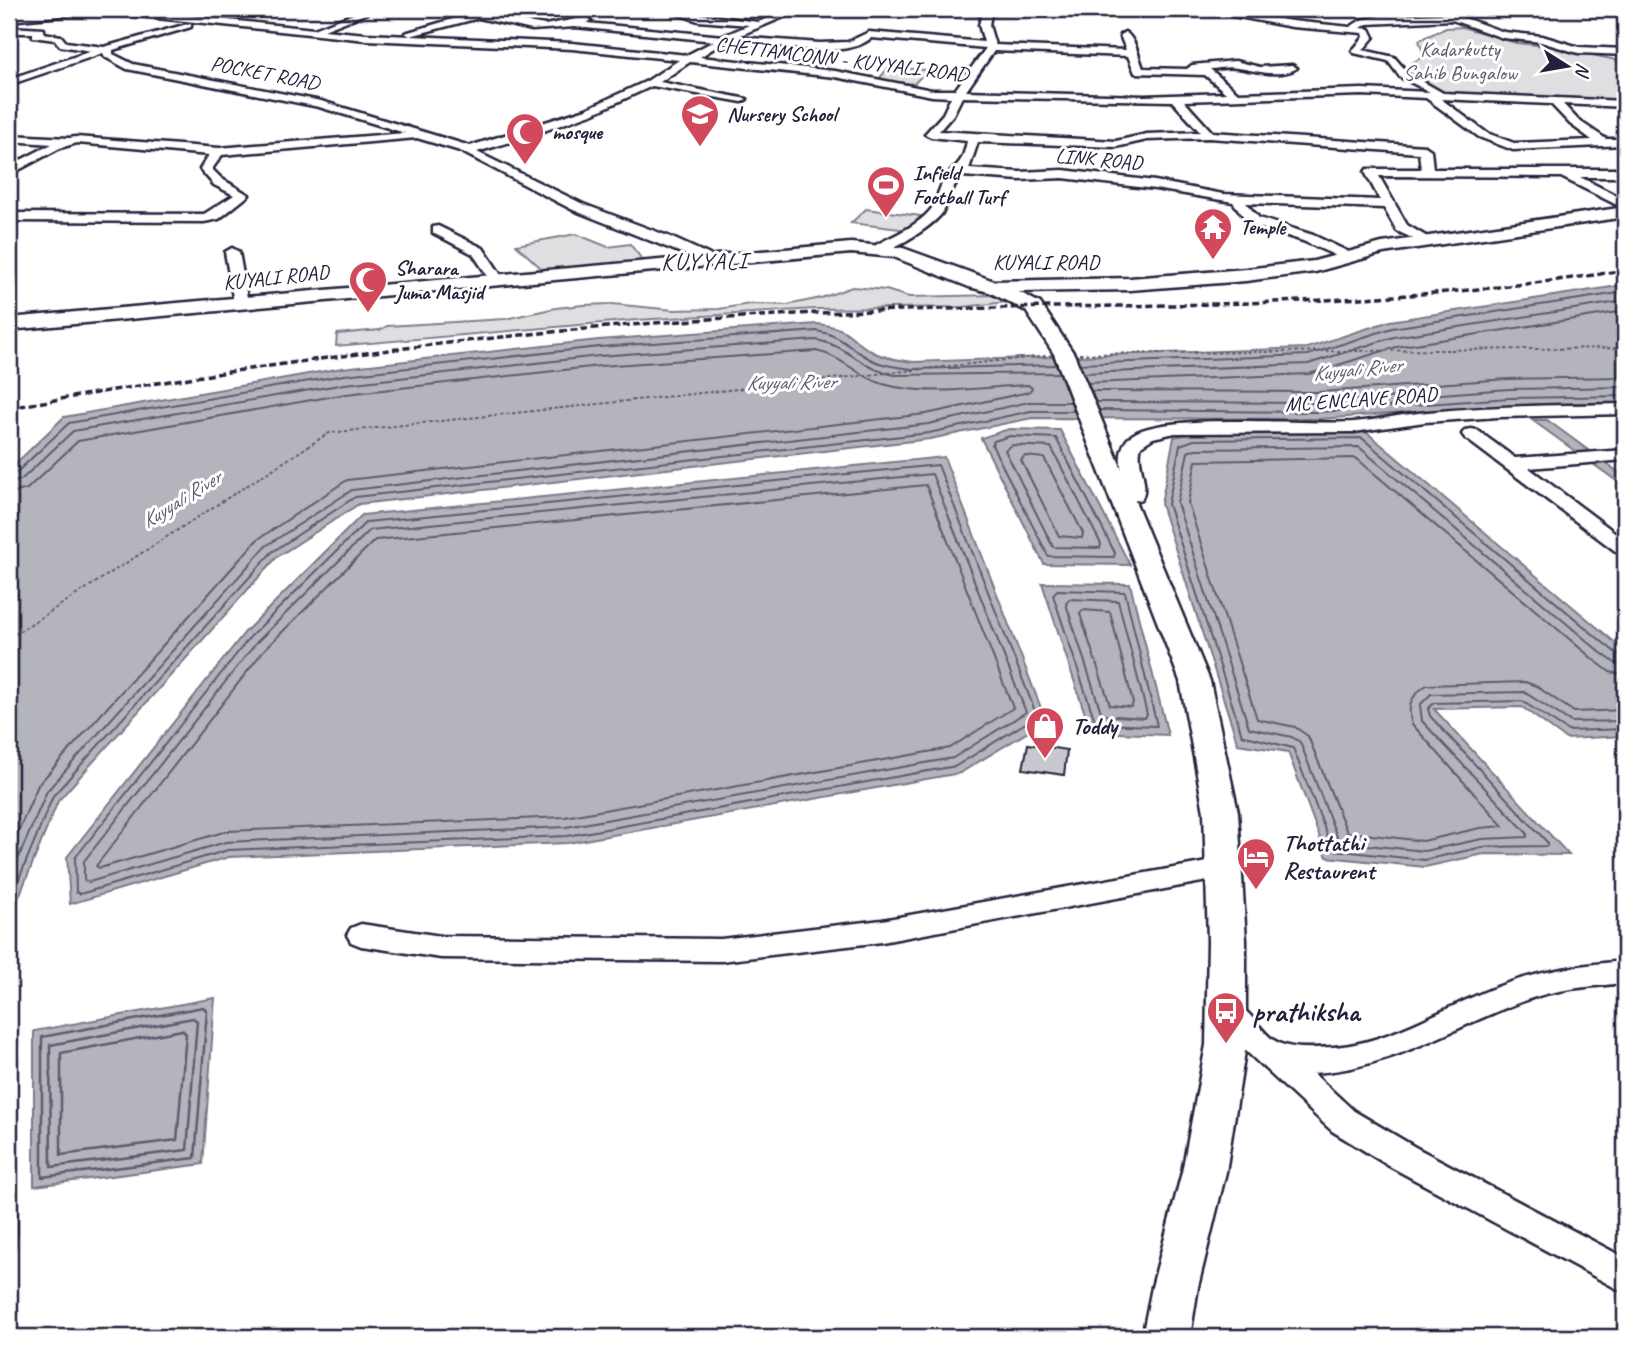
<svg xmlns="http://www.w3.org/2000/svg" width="1634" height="1346" viewBox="0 0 1634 1346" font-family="Caveat,sans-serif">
<rect width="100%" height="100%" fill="#fff"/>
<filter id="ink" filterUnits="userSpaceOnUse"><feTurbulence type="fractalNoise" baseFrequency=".0143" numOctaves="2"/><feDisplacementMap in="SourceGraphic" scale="14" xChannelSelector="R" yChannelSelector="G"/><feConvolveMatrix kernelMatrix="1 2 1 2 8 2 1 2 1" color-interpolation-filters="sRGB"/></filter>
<g filter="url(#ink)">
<!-- green -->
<g fill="#dfdfe2" stroke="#80808e" stroke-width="2">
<path d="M1462,27L1516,43L1556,47L1625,62V102L1450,94C1434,90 1415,80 1410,64L1424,56L1419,40L1446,28Z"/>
<polygon points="889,67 927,70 914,84 878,80"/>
<polygon points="866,209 921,216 908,230 851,223"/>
<polygon points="576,234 608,247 630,244 644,262 543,270 516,245"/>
<polygon points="852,287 886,290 909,297 997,295 1007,302 963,307 815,309 637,320 336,346 337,334 380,330 387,326 505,319 556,308 583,305 612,304 674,310 719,309 750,304 787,305 821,298"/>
</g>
<!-- water -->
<g fill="#b4b4bc" stroke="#7a7a88" stroke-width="2">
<path d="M1625,285V403L1510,405L1320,419L1032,418L930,439L359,504L277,557L58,801L9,921V470L64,417L342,368L598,340L817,324C855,328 847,340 875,353C887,359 900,360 913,362L1307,348L1390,321Z"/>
<polygon points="1532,420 1547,420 1625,477 1625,487"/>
<polygon points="1009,429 1060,430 1130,565 1044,564 981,438"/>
<polygon points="1365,431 1625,651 1625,736 1566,739 1522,707 1434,709 1569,855 1484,854 1425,867 1327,857 1288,752 1238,744 1161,504 1174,437 1193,433"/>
<polygon points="944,457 1046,721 960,773 568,843 229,857 70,904 67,857 245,632 362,515"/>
<polygon points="1042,583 1130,584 1168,735 1091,732"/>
<polygon points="9,959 18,1231 9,1288"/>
<polygon points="215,998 203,1164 34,1186 34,1031"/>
</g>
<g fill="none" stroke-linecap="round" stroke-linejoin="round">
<!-- shore-far1 -->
<g stroke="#5c5c6f" stroke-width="2">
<polyline points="1080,364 1308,355 1392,328 1625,292"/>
<polyline points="1084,373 1308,364 1394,337 1625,301"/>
<polyline points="1088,383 1309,374 1396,347 1625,311"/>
<polyline points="1091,391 1319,392 1508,379 1625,377"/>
<polyline points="1096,402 1319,403 1509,389 1625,387"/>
<polyline points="1099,410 1319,412 1509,398 1625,396"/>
<polygon points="1010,436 1056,438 1115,553 1114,557 1048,556 992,445 994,441"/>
<polygon points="1012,445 1051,447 1101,544 1100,548 1053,547 1005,450"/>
<polygon points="1025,456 1044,458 1083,533 1082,538 1059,536 1021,460"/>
<polygon points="938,465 1037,716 956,766 567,836 228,850 80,894 76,892 75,858 250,637 366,522"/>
<polygon points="932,474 1026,712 953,758 566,827 226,842 89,882 84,880 84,861 256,643 370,530"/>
<path d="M9,475L16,473L69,423L344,375L599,347L817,331C840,335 851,349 870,359C883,366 898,367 913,369L1056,365"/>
<path d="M9,484L22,479L73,431L345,384L599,356L816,340C848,345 860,369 895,375L1060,373"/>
<polygon points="926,485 1013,708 950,748 565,817 227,831 100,868 96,866 264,650 375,540"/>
<path d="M9,494L27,489L78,441L346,394L600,366L816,351C842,356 858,377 883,384C928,397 982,387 1028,385L1032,388L1029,392L926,414L347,480L257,540L38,785L9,853"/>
<polygon points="1057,590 1125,592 1157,726 1096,724 1053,595"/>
<polygon points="1069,599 1118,601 1147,714 1145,718 1102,715 1066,604"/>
<polygon points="1083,610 1110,612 1133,703 1131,707 1110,705 1080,614"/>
<polyline points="1625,656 1619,655 1606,645 1362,438 1194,440 1180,445 1168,504 1242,735 1293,748 1333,850 1424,860 1483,847 1547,846 1547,842 1430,716 1428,709 1434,703 1522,701 1568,731 1625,729"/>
<polyline points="1625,664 1615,663 1600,652 1359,447 1195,449 1188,452 1177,503 1249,728 1292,737 1300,742 1339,842 1424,851 1482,839 1527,837 1527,833 1422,721 1420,705 1431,694 1524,692 1571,722 1625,721"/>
<path d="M1625,675L1610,672L1594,660L1356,458L1196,461L1188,503L1257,719L1295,727L1308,736L1347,832L1423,841L1480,828L1503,826L1412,724C1406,707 1412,694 1427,685L1525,682L1536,686L1574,712L1625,710"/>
<polyline points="9,880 47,791 266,546 352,490 928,424 1029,402 1071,402"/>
<polyline points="9,903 53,796 272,552 355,497 929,433 1031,411 1074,411"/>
</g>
<!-- shore -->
<g stroke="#5c5c6f" stroke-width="2.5">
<polygon points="203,1007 207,1011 195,1158 42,1177 42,1037"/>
<polygon points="193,1018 197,1021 187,1150 51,1167 50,1045"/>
<polygon points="182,1030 186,1034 177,1140 61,1155 61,1053"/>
<polyline points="9,1161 9,1245"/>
</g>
<!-- ferry -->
<g stroke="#5c5c6f" stroke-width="2" stroke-dasharray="3.5 2.5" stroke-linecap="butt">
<polyline points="1073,354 1625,348"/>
<polyline points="9,638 329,433 1054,355"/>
</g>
</g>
<!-- building -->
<polygon fill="#c8c8cf" stroke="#22223b" stroke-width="2" points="1028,744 1067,750 1064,775 1023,769"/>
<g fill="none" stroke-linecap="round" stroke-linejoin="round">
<defs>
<g id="minor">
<path d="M95,9H122L314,29L366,9H378L324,30L366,34L572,43L687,55L714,41L575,27L532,30L479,18L410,36L405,33L477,12L517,9L491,16L545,25L587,17L591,20L587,23L723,36L749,25L698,21L662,9L758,22L792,9H803L736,37L820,43L848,42L869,32L984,42L979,25L982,14L919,12L915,9H1031L1027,12L991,14L989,25L995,45L1126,50L1120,35L1125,32C1136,39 1138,56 1143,68L1187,69L1192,65L1235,61L1260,67L1292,65L1297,68C1280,79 1255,70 1237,68C1229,66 1218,69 1210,69L1238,93L1362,89L1430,92L1400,77L1388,61L1354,53L1352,51L1364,37L1363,33L1292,27L1196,9H1215L1292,21L1350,27L1361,20L1379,16L1453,14L1504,32L1542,36L1579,47L1625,49V55L1578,53L1541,42L1503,38L1452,20L1367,24L1361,28L1370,29L1374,37L1363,50L1394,57L1408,73L1443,93L1625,101V107L1563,104L1578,120L1606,139H1625V145L1513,150L1479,137L1426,98L1362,95L1184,101L1212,132L1425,146L1431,150L1433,169H1625V177H1580L1625,200V209L1561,177L1379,176L1407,225L1434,241L1427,245L1397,231L1384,208L1246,203L1259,218L1313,235L1353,254L1355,257L1348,261L1303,241L1249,224L1233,202L1155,189L1063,178L1020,180L962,176C952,185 950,198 944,210C936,225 897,248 881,252L876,251V245C894,235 920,225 932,208C938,198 939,186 946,177C959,161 962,165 967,141L931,137L925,134L943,114L951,97L932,96L835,77L690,62L660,82L747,99L742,102L652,86L594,113L530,136L477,152L583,204L668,236L714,257L716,260L709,264L573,210L460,151L417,138L222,155L212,169L222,179L249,195L219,219L204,222L9,221V213L204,214L234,195L214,185L200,169L209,155L77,143L60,148L9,175V166L52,144L9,141V135L69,138L76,137L219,148L405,133L319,107L127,69L105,57L103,53L9,85V79L91,51L60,46L55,40L33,37V33H9V27L44,29V33L61,36L66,42L104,47L191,23V27L113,50V54L133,64L321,101L470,146L586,109L647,81L679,60L572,49L366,40L99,12ZM871,38L986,48L955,90H932L835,71L700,57C708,52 720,43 729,43C767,40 842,63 871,38ZM994,51L1128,56L1135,73L1205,75L1226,93L1144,96L966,91ZM962,97L1172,101L1200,132L1147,134L1116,141L939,131L953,115ZM1441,99L1551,104L1570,124L1592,140L1514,143L1487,133ZM1209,138L1419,153L1421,169H1367L1365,172L1380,200L1223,194L1155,181L1063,170L1020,172L969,169L978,142L1116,147L1147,140Z"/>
<polygon points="438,226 483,248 503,278 501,281 491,281 473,254 433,233 433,227"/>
<polygon points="232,248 239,252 248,303 241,307 234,303 225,252"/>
<path d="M1625,404V414L1498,417L1425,422L1354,432L1175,433L1153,438L1141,446C1135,464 1151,484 1141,500L1119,501L1110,495L1112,491L1126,490C1122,472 1114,448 1132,435C1163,412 1308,425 1354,422C1379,420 1403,414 1428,412C1493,406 1559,405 1625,404Z"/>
<polygon points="1471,429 1477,430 1515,458 1625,450 1625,460 1529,468 1625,540 1625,555 1618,553 1465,438 1462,434 1465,430"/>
<polygon points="1224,859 1234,862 1237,869 1234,876 882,942 721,961 441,958 361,946 351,942 347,935 351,928 361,924 441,936 721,939 882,920"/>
<path d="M1625,961V983C1595,986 1564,988 1535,997C1460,1022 1394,1069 1313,1073L1354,1111L1415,1147L1625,1258V1293L1391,1167L1332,1131L1246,1051L1213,1012L1217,1004C1248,994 1256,1034 1281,1044C1297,1050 1317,1048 1334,1047C1388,1043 1440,1010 1489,990C1533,972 1578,965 1625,961Z"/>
</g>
<g id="major">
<polygon points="68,9 107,9 101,12 9,21 9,14"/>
<polygon points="1625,207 1625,217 1383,253 1315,272 1246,281 1130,290 1019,292 1040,303 1074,354 1210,681 1238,812 1246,941 1246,1045 1226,1172 1198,1287 1190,1337 1142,1337 1152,1287 1182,1172 1206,1045 1208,941 1204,812 1180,681 1054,354 1026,311 989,292 969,287 894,257 851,253 9,330 9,318 851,243 903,248 994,281 1130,278 1246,269 1314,261 1382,243"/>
</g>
</defs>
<!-- minor casing -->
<use href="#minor" stroke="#22223b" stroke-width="5"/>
<!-- major casing -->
<use href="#major" stroke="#22223b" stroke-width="5"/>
<!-- minor -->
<use href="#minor" fill="#fff" fill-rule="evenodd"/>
<!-- major -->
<use href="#major" fill="#fff" fill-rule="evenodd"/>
<!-- rail -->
<path stroke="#22223b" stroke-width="3.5" stroke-dasharray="7 3.5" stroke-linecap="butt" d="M9,408C285,359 563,323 843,312C1104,302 1367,313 1625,270"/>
</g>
</g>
<!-- icons -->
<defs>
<symbol id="school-pin" viewBox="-11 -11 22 30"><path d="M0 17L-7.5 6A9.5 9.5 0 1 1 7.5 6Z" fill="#d1495b" stroke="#fff"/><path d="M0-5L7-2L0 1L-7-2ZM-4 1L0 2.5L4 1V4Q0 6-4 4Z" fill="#fff"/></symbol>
<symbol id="mosque-pin" viewBox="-11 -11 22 30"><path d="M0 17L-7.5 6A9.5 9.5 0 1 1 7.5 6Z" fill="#d1495b" stroke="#fff"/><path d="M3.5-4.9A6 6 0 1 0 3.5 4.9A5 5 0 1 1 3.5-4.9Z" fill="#fff"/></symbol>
<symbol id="stadium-pin" viewBox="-11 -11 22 30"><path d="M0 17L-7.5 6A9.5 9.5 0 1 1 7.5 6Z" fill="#d1495b" stroke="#fff"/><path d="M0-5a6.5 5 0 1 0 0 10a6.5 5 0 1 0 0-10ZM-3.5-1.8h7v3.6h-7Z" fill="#fff"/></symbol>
<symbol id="temple-pin" viewBox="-11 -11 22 30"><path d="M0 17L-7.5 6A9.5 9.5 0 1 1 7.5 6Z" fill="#d1495b" stroke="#fff"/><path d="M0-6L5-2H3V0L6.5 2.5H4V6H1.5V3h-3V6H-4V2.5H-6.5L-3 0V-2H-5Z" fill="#fff"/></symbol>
<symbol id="shop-pin" viewBox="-11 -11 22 30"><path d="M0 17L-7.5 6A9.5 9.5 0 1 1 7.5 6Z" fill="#d1495b" stroke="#fff"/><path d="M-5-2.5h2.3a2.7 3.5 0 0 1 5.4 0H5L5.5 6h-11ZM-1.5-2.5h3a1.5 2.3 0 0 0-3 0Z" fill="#fff"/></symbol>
<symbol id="hotel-pin" viewBox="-11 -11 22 30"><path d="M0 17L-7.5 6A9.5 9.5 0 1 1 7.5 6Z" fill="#d1495b" stroke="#fff"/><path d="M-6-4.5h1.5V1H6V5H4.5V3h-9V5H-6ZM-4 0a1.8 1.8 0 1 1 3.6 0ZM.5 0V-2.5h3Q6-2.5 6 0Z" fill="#fff"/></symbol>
<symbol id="bus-pin" viewBox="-11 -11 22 30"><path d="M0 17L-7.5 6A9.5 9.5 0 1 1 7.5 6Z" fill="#d1495b" stroke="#fff"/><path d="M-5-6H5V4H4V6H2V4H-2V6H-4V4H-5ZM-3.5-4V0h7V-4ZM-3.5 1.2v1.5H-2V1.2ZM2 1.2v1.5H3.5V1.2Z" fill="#fff"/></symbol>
</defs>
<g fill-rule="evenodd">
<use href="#school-pin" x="678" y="92" width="44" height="60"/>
<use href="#mosque-pin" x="503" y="110" width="44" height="60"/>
<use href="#stadium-pin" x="864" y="163" width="44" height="60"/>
<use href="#temple-pin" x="1191" y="205" width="44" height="60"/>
<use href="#mosque-pin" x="346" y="258" width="44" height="60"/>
<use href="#shop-pin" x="1023" y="704" width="44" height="60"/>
<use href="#hotel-pin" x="1234" y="835" width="44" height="60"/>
<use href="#bus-pin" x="1204" y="989" width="44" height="60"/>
</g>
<g text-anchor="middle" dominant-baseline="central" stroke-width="6" stroke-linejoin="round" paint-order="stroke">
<!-- far-park labels -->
<g font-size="21" fill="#5b5b6d" stroke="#fff">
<text x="1460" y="49">Kadarkutty<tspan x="1460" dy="24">Sahib Bungalow</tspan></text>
</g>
<!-- far-street labels -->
<g font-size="21" fill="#22223b" stroke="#fff">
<text transform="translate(842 59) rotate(7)">CHETTAMCONN - KUYYALI ROAD</text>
<text transform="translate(265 73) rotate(11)">POCKET ROAD</text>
<text transform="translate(1099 159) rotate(5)">LINK ROAD</text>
<text x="1046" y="262">KUYALI ROAD</text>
<text transform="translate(276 277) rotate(-6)">KUYALI ROAD</text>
<text transform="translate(1361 399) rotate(-4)">MC ENCLAVE ROAD</text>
</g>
<!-- far-poi labels -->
<g font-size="21" font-weight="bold" fill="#22223b" stroke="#fff" text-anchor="start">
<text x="727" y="114">Nursery School</text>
<text x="552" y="132">mosque</text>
<text x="913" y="173">Infield<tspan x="913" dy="24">Football Turf</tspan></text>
<text x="1240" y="227">Temple</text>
<text x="395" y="268">Sharara<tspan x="395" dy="24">Juma Masjid</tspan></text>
</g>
<!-- far-water labels -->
<g font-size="21" font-style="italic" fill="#5c5c6f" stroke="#fff">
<text transform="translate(1357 369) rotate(-6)">Kuyyali River</text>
<text transform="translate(791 382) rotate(-1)">Kuyyali River</text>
<text transform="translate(181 499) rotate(-32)">Kuyyali River</text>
</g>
<!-- far-quarter labels -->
<g font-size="23" letter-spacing="2" fill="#22223b" stroke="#fff">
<text x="705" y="261">KUYYALI</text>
</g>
<!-- poi labels -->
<g font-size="24" font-weight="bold" fill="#22223b" stroke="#fff" text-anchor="start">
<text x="1072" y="726">Toddy</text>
<text x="1283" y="843">Thottathi<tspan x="1283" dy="28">Restaurent</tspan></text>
</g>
<!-- near-poi labels -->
<g font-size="28" font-weight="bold" fill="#22223b" stroke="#fff" text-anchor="start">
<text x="1253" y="1011">prathiksha</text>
</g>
</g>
<!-- margin -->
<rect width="1634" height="1346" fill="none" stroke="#fff" stroke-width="35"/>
<rect x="18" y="18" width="1599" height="1311" fill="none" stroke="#22223b" stroke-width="2.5" filter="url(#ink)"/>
<!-- north arrow -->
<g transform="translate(1567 66) rotate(101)" stroke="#ffffff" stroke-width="5" paint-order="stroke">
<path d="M0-5L12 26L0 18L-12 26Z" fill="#22223b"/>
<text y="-10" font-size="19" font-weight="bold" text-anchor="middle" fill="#22223b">N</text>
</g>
</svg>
